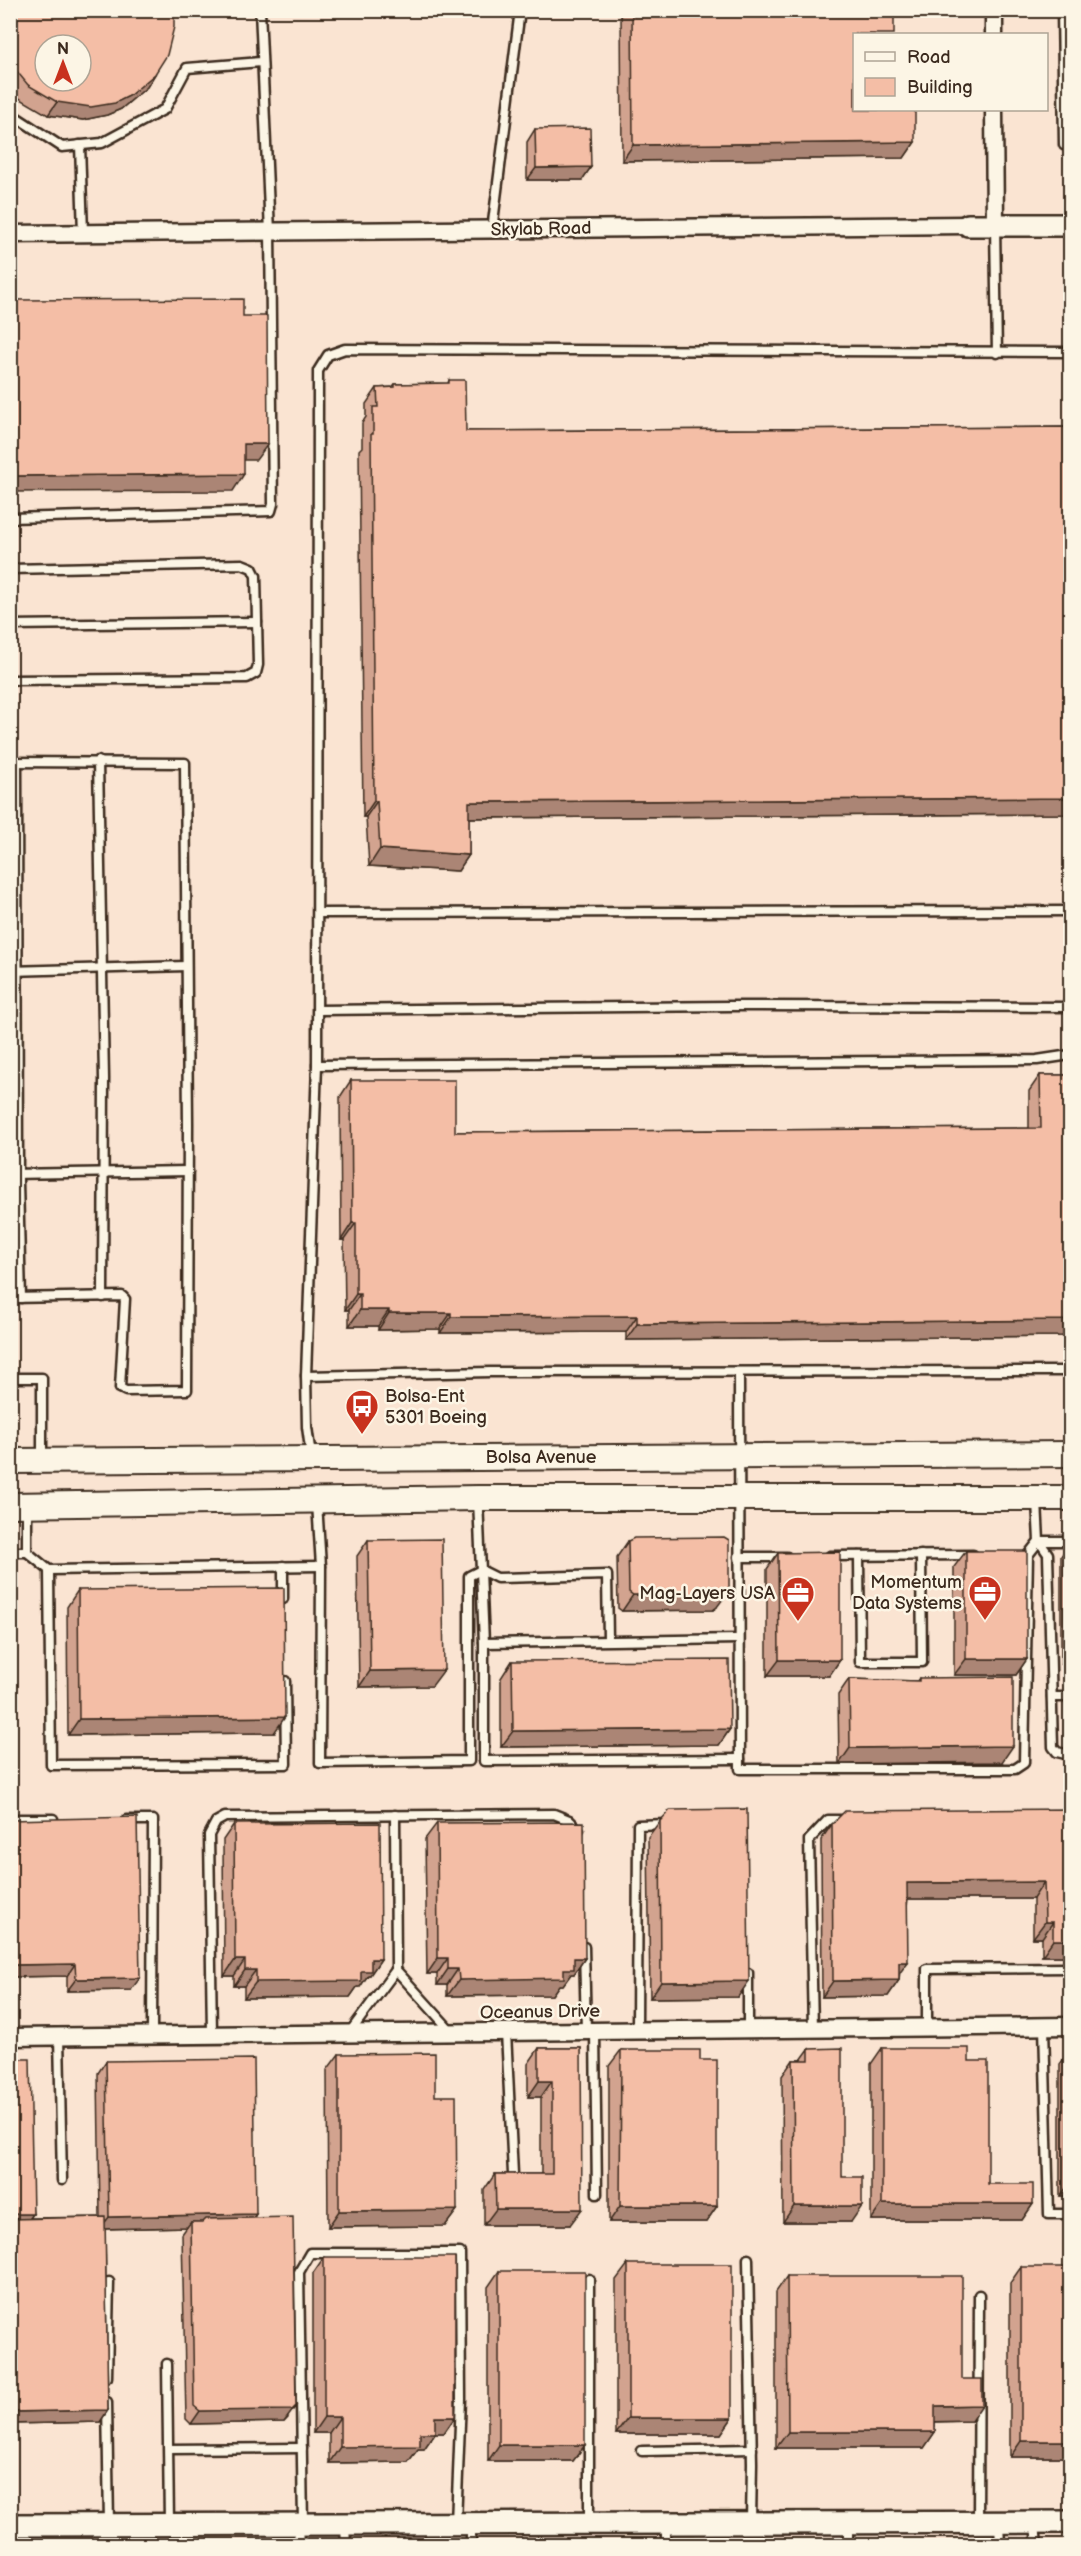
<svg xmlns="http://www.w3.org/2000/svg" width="1081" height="2556" viewBox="0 0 1081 2556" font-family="'Balsamiq Sans',sans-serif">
<rect width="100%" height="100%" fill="#fae4d2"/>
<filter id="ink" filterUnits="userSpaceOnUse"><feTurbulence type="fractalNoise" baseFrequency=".0167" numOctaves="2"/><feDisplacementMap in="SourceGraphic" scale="12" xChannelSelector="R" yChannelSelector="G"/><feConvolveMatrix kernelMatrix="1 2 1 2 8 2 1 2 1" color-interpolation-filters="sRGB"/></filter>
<g filter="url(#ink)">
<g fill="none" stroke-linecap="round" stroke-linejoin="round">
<defs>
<g id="service">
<polyline points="1062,10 1064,145 1070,145"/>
<polyline points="10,113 62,147 102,143 165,109 187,68 261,62"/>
<polyline points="80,145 83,233"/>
<polyline points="995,225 997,353"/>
<polyline points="492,230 520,10"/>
<polyline points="10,518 271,511 273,504 270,232 260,10"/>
<polyline points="10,569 242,564 252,568 256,576 258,665 256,673 247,678 10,680"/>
<polyline points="10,625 257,622"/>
<polyline points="98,761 104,1078 103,1297"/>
<polyline points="10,762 185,763 188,1124 187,1390 126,1391 120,1388 125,1299 122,1296 10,1298"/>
<polyline points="17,762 18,1182 21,1298"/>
<polyline points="318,913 1070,911"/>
<polyline points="10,971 186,966"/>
<polyline points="318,1010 731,1006 1070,1007"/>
<polyline points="317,1065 1037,1060 1070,1055"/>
<polyline points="10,1174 188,1171"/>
<polyline points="739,1373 740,1769 1015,1769 1024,1763 1028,1555 1039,1541 1037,1501"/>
<polyline points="306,1376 490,1372 1070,1371"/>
<polyline points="10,1378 42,1378 42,1458"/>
<polyline points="311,1456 307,1427 306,1376 317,1065 318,371 328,355 345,349 1070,352"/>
<polyline points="478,1499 484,1643 484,1761 740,1759"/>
<polyline points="317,1503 321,1566 320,1763 469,1761 469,1576 481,1570 497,1578 607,1575 608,1640"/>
<polyline points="27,1508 27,1552 49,1570 321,1566"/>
<polyline points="1039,1541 1048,1554 1053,1747 1057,1752 1070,1755"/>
<polyline points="1039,1541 1070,1541"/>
<polyline points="10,1552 27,1552"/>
<polyline points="830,1556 973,1555"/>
<polyline points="859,1556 860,1662 922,1662 921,1555"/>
<polyline points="739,1557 787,1557"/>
<polyline points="283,1566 283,1599"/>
<polyline points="49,1570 51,1765 286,1764 285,1681"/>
<polyline points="484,1643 739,1639"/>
<polyline points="1052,1697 1070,1697"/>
<polyline points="10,1819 53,1819"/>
<polyline points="126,1820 153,1820 152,2035"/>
<polyline points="584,1947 586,2031"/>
<polyline points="396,1970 452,2032"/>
<polyline points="748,1973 748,2029"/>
<polyline points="1044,2026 1049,2214 1070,2214"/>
<polyline points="927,2028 927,1969 1070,1968"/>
<polyline points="813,2029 809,1840 828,1820 845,1820"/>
<polyline points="637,2030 638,1825 666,1824"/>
<polyline points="595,2031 597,2194"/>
<polyline points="350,2032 396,1970 395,1815"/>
<polyline points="506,2032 513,2174"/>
<polyline points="212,2034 209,1835 216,1822 225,1817 554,1814 569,1820 579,1830"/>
<polyline points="59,2036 62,2180"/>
<polyline points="748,2259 752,2463 751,2522"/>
<polyline points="589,2279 589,2523"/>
<polyline points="167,2364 169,2523"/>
<polyline points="107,2377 109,2282"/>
<polyline points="107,2402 109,2524"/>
<polyline points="169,2449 302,2448"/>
<polyline points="642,2451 752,2449"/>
<polyline points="978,2522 979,2295"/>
<polyline points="999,2523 1000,2546"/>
<polyline points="1035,2523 1037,2546"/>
<polyline points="298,2524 299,2546"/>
<polyline points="303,2524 299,2272 310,2253 460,2253 461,2399 456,2523"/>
<polyline points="471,2524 471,2546"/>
<polyline points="666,2524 666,2546"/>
<polyline points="345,2525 346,2546"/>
<polyline points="848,2546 848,2523"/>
</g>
<g id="minor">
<polyline points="994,10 994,34"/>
<polyline points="994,110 995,225"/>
<polyline points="10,234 968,225"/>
<polyline points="10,2037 1070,2026"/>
</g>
<g id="tertiary">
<polyline points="968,225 1070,225"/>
<polyline points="10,2525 1070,2522"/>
</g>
<g id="secondary">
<polyline points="10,1461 1070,1454"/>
<polyline points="10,1505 478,1498 1070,1498"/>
</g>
</defs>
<!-- service casing -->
<use href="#service" stroke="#3b2a1e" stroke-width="13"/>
<!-- minor casing -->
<use href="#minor" stroke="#3b2a1e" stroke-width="21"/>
<!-- tertiary casing -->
<use href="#tertiary" stroke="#3b2a1e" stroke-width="26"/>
<!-- secondary casing -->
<use href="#secondary" stroke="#3b2a1e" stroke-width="28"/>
<!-- service -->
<use href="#service" stroke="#fcf5e5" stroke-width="8"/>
<!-- minor -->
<use href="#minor" stroke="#fcf5e5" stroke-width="16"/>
<!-- tertiary -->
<use href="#tertiary" stroke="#fcf5e5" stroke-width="21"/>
<!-- secondary -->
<use href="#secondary" stroke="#fcf5e5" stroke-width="24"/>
</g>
<!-- wall -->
<g fill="#d2a38f" stroke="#3b2a1e" stroke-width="1.5">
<polygon points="10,10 155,74 147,87 121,109 107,115 83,120 48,115 19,98 10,86"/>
<polygon points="621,10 894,10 855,34 915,142 904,158 622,161"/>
<polygon points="535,129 591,167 582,180 527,180 527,142"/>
<polygon points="449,380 466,431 1071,427 1071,814 469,818 469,855 458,871 369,866 366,817 363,817 359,450 362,447 362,423 366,417 366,404 377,388 392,387 395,384 448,383"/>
<polygon points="1040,1075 1071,1075 1071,1336 626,1340 626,1332 440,1333 440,1329 378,1330 378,1326 349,1326 349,1310 345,1310 344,1240 341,1240 340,1097 351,1080 455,1132 1029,1128 1029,1091"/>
<polygon points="368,1540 432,1686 359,1687 357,1556"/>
<polygon points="628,1541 717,1607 713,1610 622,1611 618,1608 617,1557"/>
<polygon points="1071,1542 1071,1664 1061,1664 1061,1556"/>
<polygon points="966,1551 1027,1659 1016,1675 954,1675 954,1567"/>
<polygon points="778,1553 840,1660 829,1676 767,1676 767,1569"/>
<polygon points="78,1590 274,1733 68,1735 67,1607"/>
<polygon points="512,1661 730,1729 719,1745 501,1747 501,1678"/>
<polygon points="919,1678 1002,1762 839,1764 838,1695 849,1679 917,1681"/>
<polygon points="1071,1809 1071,1956 1042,1956 1042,1938 1033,1938 1033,1899 908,1899 899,1980 888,1996 822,1997 821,1840 832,1824"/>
<polygon points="10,1820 131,1990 67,1991 67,1976 10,1977"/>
<polygon points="660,1821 738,1997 650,1998 648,1837"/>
<polygon points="437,1823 585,1958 574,1974 571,1974 563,1985 559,1985 552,1995 447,1996 447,1985 437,1985 437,1974 427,1974 425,1839"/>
<polygon points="234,1824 381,1959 370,1975 368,1975 360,1987 357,1987 350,1997 244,1998 244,1986 234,1986 234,1976 224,1976 223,1840"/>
<polygon points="539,2048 581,2048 570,2225 484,2225 484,2190 495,2174 541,2174 541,2097 528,2097 528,2064"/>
<polygon points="882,2048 969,2061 988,2184 1033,2204 1022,2220 871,2220 871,2064"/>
<polygon points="809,2049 842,2177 851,2222 783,2222 782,2076 793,2060 801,2060"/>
<polygon points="1071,2049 1071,2196 1060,2196 1060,2064"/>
<polygon points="621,2050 700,2060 717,2206 706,2222 609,2222 609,2066"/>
<polygon points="339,2054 457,2210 445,2226 328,2227 327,2070"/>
<polygon points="10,2059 33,2214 30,2218 100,2217 98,2073 106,2061 256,2214 254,2218 288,2418 284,2422 191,2424 186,2419 182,2234 187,2227 105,2229 108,2410 100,2422 10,2424"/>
<polygon points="324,2257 455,2417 444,2433 435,2433 424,2449 418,2449 408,2462 329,2463 329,2433 313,2433 313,2273"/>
<polygon points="628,2264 732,2418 721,2434 616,2434 616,2280"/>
<polygon points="1021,2267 1071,2457 1010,2457 1010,2283"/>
<polygon points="499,2271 585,2445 573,2461 488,2461 488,2287"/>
<polygon points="787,2276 962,2379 971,2421 935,2422 935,2432 924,2448 776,2448 776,2292"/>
</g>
<!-- shaded-wall -->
<g fill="#ab8574" stroke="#3b2a1e" stroke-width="1.5">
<polygon points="155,74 147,87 121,109 107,115 83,120 48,115 57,102"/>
<polygon points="915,142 904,158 622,161 633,145"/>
<polygon points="591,167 582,180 527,180 536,168"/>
<polygon points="244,444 268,444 256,460 232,460"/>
<polygon points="244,474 233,491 10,492 10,476"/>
<polygon points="1071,798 1071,814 457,818 469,802"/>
<polygon points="374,801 377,801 366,817 363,817"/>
<polygon points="380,849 469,855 458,871 369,866"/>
<polygon points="352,1223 356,1223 344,1240 341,1240"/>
<polygon points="356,1294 360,1294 349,1310 345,1310"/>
<polygon points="360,1310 389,1310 378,1326 349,1326"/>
<polygon points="389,1313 451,1313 440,1329 378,1330"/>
<polygon points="637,1316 626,1332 440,1333 451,1317"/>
<polygon points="1071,1320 1071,1336 626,1340 637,1324"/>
<polygon points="729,1591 717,1607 713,1610 622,1611 633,1595"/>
<polygon points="1071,1651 1071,1664 1061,1664"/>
<polygon points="966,1659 1027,1659 1016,1675 954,1675"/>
<polygon points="779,1660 840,1660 829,1676 767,1676"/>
<polygon points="444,1670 432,1686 359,1687 370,1671"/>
<polygon points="285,1717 274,1733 68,1735 79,1719"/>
<polygon points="730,1729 719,1745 501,1747 513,1731"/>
<polygon points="1013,1746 1002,1762 839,1764 850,1748"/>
<polygon points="1044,1882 1033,1899 896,1899 907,1883"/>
<polygon points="1045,1922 1053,1922 1042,1938 1033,1938"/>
<polygon points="1053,1940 1071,1940 1071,1956 1042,1956"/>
<polygon points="438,1958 448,1958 437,1974 427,1974"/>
<polygon points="574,1958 585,1958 574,1974 571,1974 563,1985 559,1985 552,1995 447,1996 459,1980 564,1969"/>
<polygon points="371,1959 381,1959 370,1975 368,1975 360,1987 357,1987 350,1997 244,1998 256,1982"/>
<polygon points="235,1960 245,1960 234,1976 224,1976"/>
<polygon points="899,1962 908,1962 896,1978"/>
<polygon points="75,1964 67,1976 10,1977 10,1965"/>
<polygon points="448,1969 458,1969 447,1985 437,1985"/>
<polygon points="245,1970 256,1970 244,1986 234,1986"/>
<polygon points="140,1978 131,1990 67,1991 76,1979"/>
<polygon points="899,1980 888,1996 822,1997 833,1981"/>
<polygon points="749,1981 738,1997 650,1998 661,1982"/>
<polygon points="539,2081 552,2081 541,2097 528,2097"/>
<polygon points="1071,2182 1071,2196 1060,2196"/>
<polygon points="882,2204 1033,2204 1022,2220 871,2220"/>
<polygon points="620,2206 717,2206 706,2222 609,2222"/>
<polygon points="794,2206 862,2206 851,2222 783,2222"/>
<polygon points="496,2209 582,2209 570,2225 484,2225"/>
<polygon points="457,2210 445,2226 328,2227 339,2211"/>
<polygon points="10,2214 33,2214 24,2226 10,2226"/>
<polygon points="256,2214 248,2226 191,2222 187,2227 100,2229 109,2217"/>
<polygon points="982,2405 971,2421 924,2422 935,2406"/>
<polygon points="296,2406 284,2422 191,2424 200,2411"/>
<polygon points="108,2410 100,2422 10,2424 10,2412"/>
<polygon points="324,2417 340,2417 329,2433 313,2433"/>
<polygon points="435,2417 455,2417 444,2433 435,2433 424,2449 418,2449 408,2462 329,2463 340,2447 420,2433"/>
<polygon points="628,2418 732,2418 721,2434 616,2434"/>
<polygon points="788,2432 935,2432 924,2448 776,2448"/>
<polygon points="1021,2441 1071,2441 1071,2457 1010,2457"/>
<polygon points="499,2445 585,2445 573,2461 488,2461"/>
</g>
<!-- building -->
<g fill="#f4bea6" stroke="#3b2a1e" stroke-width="1.5" fill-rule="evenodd">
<path d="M10,10H174V27L167,55L155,74L129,96L115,103L91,107L57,102L28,85L10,63ZM45,45H81V81H45Z"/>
<polygon points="632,10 894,10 894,34 855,34 855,110 915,110 915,142 633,145"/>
<polygon points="590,128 591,167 536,168 535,129"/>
<polygon points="243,299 243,316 267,316 268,444 244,444 244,474 10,476 10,300"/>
<polygon points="449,380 465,380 466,431 1071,427 1071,798 469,802 469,855 380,849 377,801 374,801 371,434 373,434 373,407 378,407 377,388 395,387 395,384 449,383"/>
<polygon points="1040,1075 1071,1075 1071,1320 637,1324 637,1316 451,1317 451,1313 389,1313 389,1310 360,1310 360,1294 356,1294 356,1223 352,1223 351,1080 455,1080 455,1132 1041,1128"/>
<polygon points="724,1537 729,1540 729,1591 724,1594 633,1595 629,1592 628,1541 634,1538"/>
<polygon points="442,1539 444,1670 370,1671 368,1540"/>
<rect x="966" y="1551" width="61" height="108"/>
<polygon points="840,1552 840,1660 779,1660 778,1553"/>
<polygon points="284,1588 285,1717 79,1719 78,1590"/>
<polygon points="729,1660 730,1729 513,1731 512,1661"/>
<polygon points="1013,1677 1013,1746 850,1748 849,1679 919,1681 919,1678"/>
<polygon points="747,1809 749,1981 661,1982 660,1821 670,1810"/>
<polygon points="1071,1809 1071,1940 1053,1940 1053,1922 1045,1922 1044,1882 907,1883 908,1962 899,1962 899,1980 833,1981 832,1824 845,1811"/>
<polygon points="137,1817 140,1978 76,1979 75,1964 10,1965 10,1820"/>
<polygon points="584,1822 585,1958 574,1958 574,1969 564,1969 564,1978 459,1980 458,1969 448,1969 448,1958 438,1958 437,1823"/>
<polygon points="380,1823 381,1959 371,1959 371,1971 361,1971 361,1981 256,1982 256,1970 245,1970 245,1960 235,1960 234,1824"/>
<polygon points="539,2048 581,2048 582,2209 496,2209 495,2174 552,2174 552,2081 539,2081"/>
<polygon points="842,2048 842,2177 862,2177 862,2206 794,2206 793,2060 809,2060 809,2049"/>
<polygon points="882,2048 969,2048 969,2061 988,2061 988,2184 1033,2184 1033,2204 882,2204"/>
<polygon points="621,2050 700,2050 700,2060 717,2060 717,2206 620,2206"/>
<polygon points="435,2053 435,2096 456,2096 457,2210 339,2211 339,2054"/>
<polygon points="10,2059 30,2059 33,2214 10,2214"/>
<polygon points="254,2059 256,2214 109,2217 106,2061"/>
<polygon points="105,2217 108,2410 10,2412 10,2219"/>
<polygon points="293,2217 296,2406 292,2410 200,2411 194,2406 191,2222 202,2222 205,2219"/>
<polygon points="324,2257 455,2257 455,2417 435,2417 435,2433 420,2433 420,2446 340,2447 340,2417 324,2417"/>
<rect x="628" y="2264" width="104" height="154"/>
<rect x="1021" y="2267" width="50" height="174"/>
<rect x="499" y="2271" width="86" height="174"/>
<polygon points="787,2276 962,2276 962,2379 982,2379 982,2405 935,2406 935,2432 788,2432"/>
</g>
</g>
<!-- icons -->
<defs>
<symbol id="bus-pin" viewBox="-11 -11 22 30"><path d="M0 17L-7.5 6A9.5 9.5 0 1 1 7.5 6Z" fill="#c8321e" stroke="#fcf5e5"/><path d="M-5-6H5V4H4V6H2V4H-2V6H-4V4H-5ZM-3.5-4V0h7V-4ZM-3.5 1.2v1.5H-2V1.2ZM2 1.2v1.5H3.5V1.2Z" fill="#fff"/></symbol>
<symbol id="office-pin" viewBox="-11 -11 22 30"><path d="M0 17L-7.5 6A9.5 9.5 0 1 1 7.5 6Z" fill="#c8321e" stroke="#fcf5e5"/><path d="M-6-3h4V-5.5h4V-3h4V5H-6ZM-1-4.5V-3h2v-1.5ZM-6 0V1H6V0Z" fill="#fff"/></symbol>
</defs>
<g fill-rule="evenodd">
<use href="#bus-pin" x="343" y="1387" width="38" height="52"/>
<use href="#office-pin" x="966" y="1573" width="38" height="52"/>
<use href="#office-pin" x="779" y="1574" width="38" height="52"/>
</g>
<g text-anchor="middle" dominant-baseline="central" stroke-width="5" stroke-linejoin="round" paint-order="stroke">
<!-- street labels -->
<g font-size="18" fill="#3b2a1e" stroke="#fcf5e5">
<text transform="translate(541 229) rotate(-1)">Skylab Road</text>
<text x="541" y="1457">Bolsa Avenue</text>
<text transform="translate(540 2012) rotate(-1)">Oceanus Drive</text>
</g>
<!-- poi labels -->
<g font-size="18" fill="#3b2a1e" stroke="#fcf5e5" text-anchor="end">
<text x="385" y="1396" text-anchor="start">Bolsa-Ent<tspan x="385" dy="21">5301 Boeing</tspan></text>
<text x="962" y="1582">Momentum<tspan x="962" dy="21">Data Systems</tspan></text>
<text x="775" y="1593">Mag-Layers USA</text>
</g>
</g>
<!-- margin -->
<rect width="1081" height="2556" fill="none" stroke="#fcf5e5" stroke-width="36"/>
<rect x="18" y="18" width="1045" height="2520" fill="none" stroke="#3b2a1e" stroke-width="2" filter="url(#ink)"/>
<!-- legend -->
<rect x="853" y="33" width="195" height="78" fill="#fcf5e5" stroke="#afa495" stroke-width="1.5"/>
<rect x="865" y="52" width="30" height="9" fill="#fcf5e5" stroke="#afa495" stroke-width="1.5"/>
<text x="907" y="63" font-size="18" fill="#3b2a1e">Road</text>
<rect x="865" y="78" width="30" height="18" fill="#f4bea6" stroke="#afa495" stroke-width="1.5"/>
<text x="907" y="93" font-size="18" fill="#3b2a1e">Building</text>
<!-- north arrow -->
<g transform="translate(63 63)"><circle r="28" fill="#fcf5e5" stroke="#afa495" stroke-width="1.5"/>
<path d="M0-4.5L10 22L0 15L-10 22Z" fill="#c8321e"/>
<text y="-9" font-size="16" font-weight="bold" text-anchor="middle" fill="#3b2a1e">N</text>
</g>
</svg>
